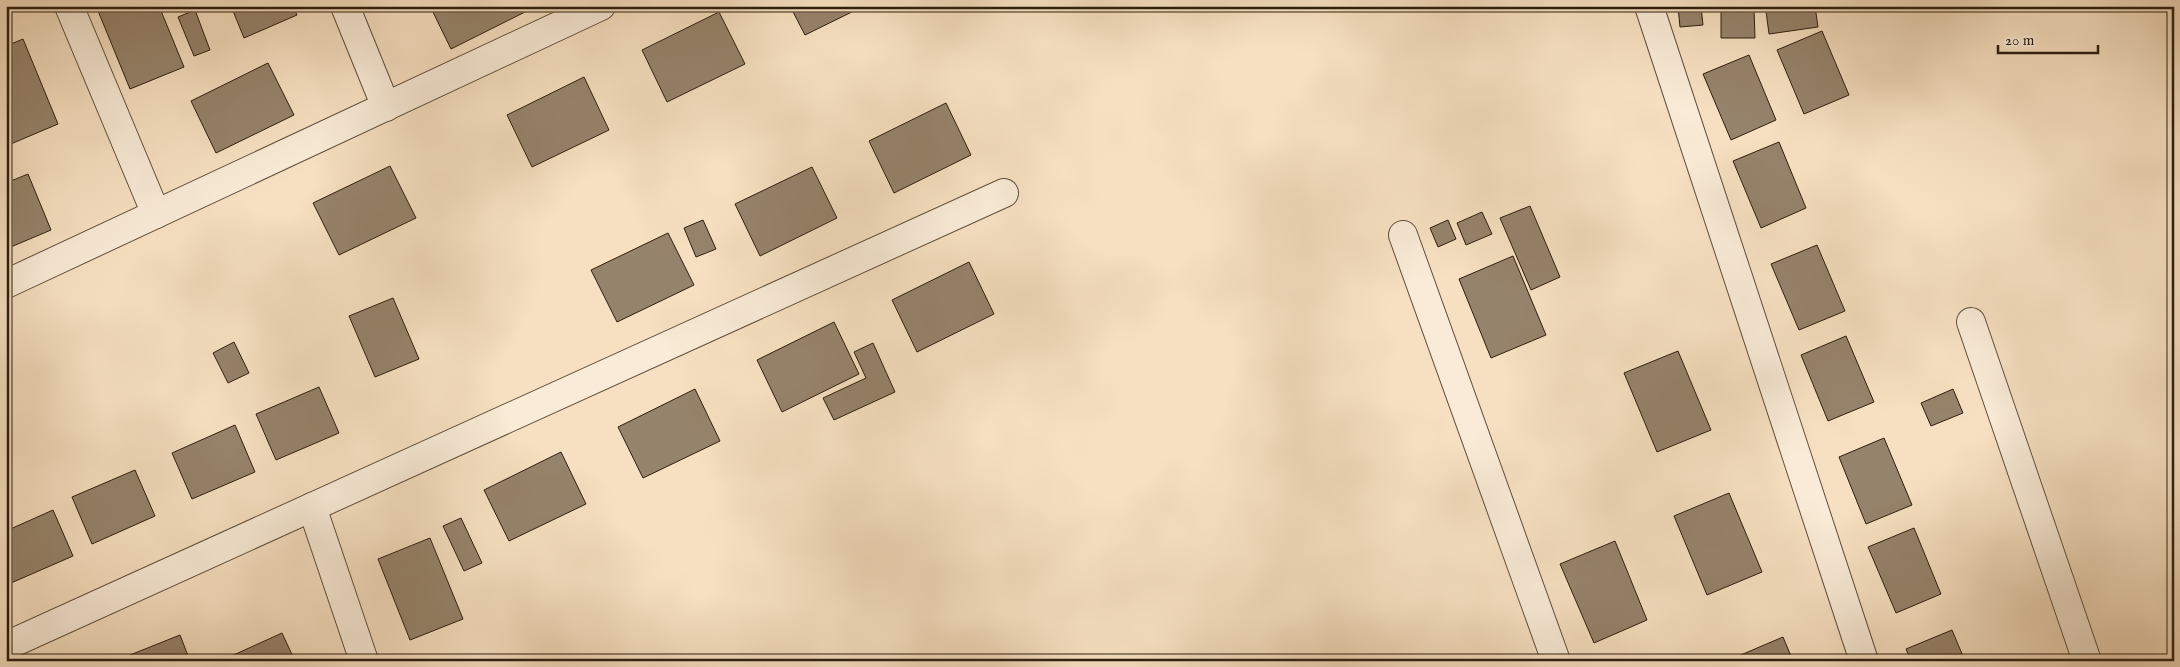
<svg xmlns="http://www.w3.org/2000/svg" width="2180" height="667" viewBox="0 0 2180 667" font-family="'IM FELL English',serif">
<rect width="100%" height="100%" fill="#f6e0c1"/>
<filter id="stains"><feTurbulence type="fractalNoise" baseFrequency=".004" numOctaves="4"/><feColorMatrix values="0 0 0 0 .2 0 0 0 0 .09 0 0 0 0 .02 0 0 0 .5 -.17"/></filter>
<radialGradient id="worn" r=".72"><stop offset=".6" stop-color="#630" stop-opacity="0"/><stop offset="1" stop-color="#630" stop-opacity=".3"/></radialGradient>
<!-- building -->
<g fill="#96836b" stroke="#2e1e0e">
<polygon points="96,6 159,6 184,67 130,89"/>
<polygon points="231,6 293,6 297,15 244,38"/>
<polygon points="430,6 525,6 527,11 451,49"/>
<polygon points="790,6 864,6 805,35"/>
<polygon points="1701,6 1703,25 1680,27 1678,7"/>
<polygon points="1800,6 1815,6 1818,27 1769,34 1766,11"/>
<polygon points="1721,8 1754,8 1755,38 1721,38"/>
<polygon points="195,10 210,50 194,56 178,17"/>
<polygon points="719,12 745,64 667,102 642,50"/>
<polygon points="1822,31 1849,95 1804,114 1777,50"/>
<polygon points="23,39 58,124 6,146 6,46"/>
<polygon points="1749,55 1776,120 1731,140 1703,74"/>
<polygon points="268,63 294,115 216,153 191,101"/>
<polygon points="584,77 609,130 532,167 507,115"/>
<polygon points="946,103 971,155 894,193 869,141"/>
<polygon points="1779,142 1806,208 1761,228 1733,161"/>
<polygon points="390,166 416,218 339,255 313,203"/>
<polygon points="812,167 837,218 760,256 735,204"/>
<polygon points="28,174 51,230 6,249 6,183"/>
<polygon points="1530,206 1560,277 1531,290 1500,218"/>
<polygon points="1482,212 1492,234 1466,245 1457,223"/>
<polygon points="703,220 716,249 696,257 684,228"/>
<polygon points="1448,220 1456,239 1438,247 1430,228"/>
<polygon points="668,233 694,285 617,322 591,270"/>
<polygon points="1817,245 1845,311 1799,330 1771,264"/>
<polygon points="1513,256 1546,335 1491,358 1459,279"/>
<polygon points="969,262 994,314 917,352 892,300"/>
<polygon points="393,298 419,359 375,377 349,316"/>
<polygon points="834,322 859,374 782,412 757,360"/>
<polygon points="1846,336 1874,402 1828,421 1801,355"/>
<polygon points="234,342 249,373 228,383 213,353"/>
<polygon points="873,343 895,392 834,420 823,398 866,378 854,352"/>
<polygon points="1678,351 1711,430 1657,452 1624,373"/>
<polygon points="319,387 339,433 276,460 256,414"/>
<polygon points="695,389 720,441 643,478 618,427"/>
<polygon points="1953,389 1963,413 1931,426 1921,403"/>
<polygon points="235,425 255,472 192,499 172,453"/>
<polygon points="1884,438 1912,505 1866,524 1839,457"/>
<polygon points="561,452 586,504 509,541 484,490"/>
<polygon points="135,470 155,516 92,544 72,497"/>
<polygon points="1729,493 1762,572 1707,595 1674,516"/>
<polygon points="53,510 73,556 11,583 6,572 6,531"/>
<polygon points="461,518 482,563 464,571 443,526"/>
<polygon points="1914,528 1941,594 1896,613 1868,547"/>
<polygon points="430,538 463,619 410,640 378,559"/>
<polygon points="1615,541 1647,620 1594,643 1560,564"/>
<polygon points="1952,630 1965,661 1911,661 1906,649"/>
<polygon points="282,633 295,661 228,661 227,658"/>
<polygon points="180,635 190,661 115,661"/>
<polygon points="1783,637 1793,661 1729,661 1729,660"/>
</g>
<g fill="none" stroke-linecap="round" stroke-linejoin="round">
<defs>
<g id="minor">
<polyline points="69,6 156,214"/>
<polyline points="345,6 386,107"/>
<polyline points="1649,6 1864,661"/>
<polyline points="1403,235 1556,661"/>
<polyline points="6,284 601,6"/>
<polyline points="1971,322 2087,661"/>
<polyline points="312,507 364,661"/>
<polyline points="6,646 1004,193"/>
</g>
</defs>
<!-- minor casing -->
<use href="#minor" stroke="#604e3b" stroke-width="30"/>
<!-- minor -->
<use href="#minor" stroke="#f9ebd7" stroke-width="28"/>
</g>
<!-- margin -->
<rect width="2180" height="667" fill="none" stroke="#f6e0c1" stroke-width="25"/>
<rect x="8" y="8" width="2165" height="652" fill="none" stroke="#2e1e0e" stroke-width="2.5"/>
<rect x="12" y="12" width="2155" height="642" fill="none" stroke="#2e1e0e"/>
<!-- scale -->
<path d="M1998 45v8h100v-8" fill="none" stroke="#2e1e0e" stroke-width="2.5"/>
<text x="2005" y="45" font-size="15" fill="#2e1e0e" stroke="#f9ebd7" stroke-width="4" paint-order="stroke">20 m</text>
<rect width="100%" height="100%" filter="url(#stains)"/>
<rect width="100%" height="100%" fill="url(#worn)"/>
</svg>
